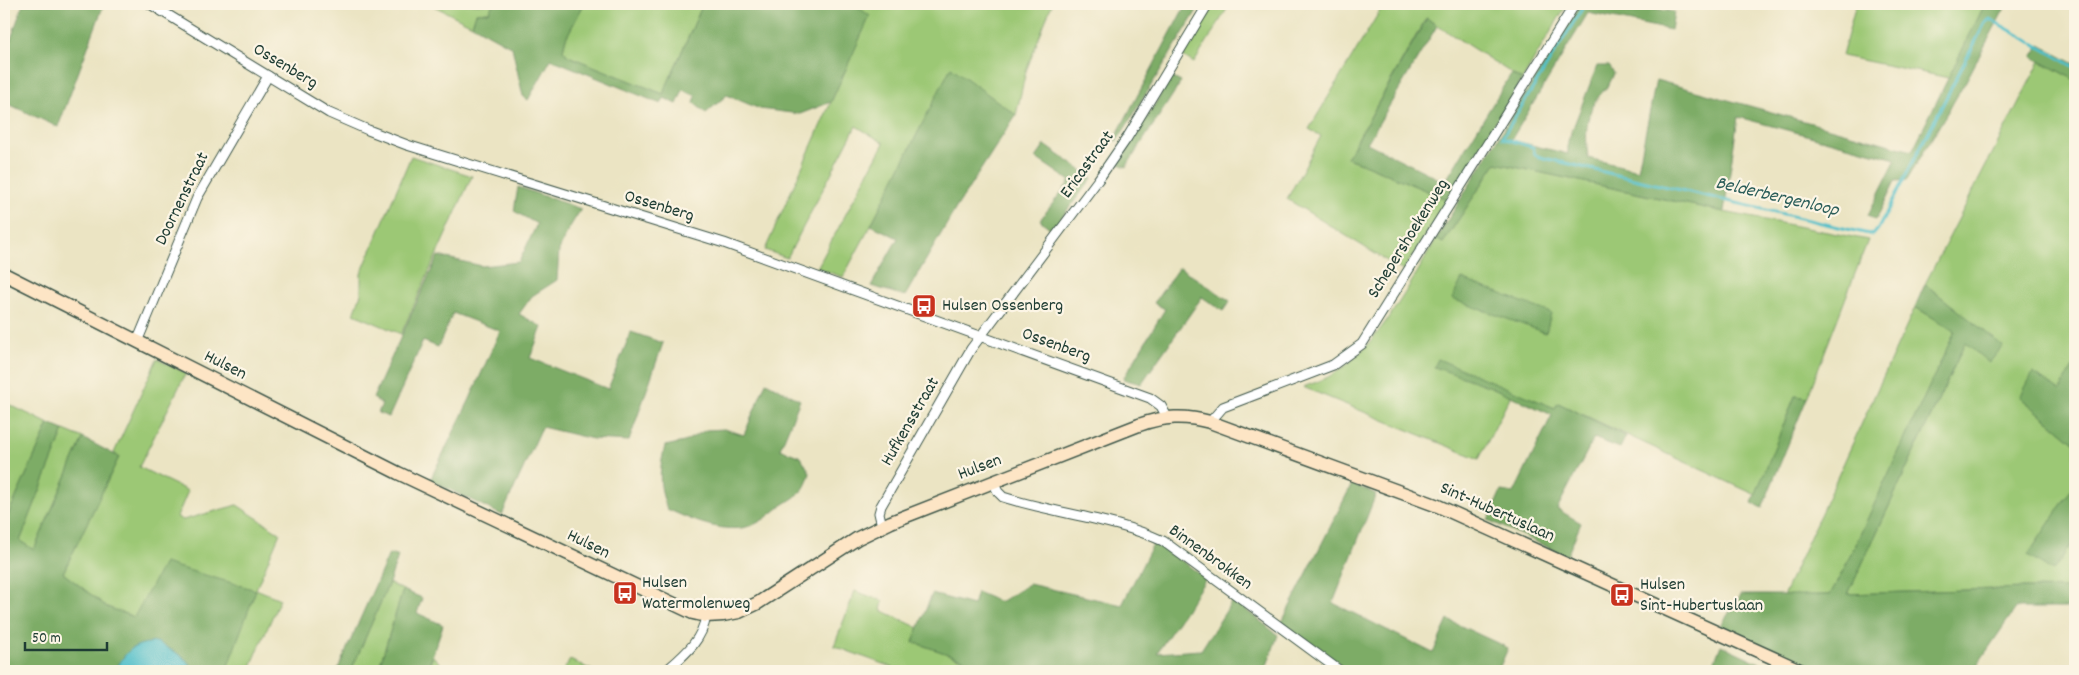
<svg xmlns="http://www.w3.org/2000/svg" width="2079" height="675" viewBox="0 0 2079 675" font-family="Dekko,sans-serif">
<rect width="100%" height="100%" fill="#fcf5e5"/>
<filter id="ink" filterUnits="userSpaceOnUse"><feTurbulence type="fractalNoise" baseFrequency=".02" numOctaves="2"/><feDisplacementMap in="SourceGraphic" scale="10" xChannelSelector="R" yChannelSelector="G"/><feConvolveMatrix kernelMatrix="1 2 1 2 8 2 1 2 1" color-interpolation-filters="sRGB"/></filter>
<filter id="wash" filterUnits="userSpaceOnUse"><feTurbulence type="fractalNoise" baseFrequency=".0096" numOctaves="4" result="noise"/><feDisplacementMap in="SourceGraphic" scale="20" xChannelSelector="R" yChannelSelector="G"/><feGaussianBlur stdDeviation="1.12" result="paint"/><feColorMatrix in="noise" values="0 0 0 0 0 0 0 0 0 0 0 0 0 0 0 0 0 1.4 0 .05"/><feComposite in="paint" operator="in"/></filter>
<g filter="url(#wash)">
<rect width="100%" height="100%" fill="#ebe4c3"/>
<!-- green -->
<g fill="#9cc875" stroke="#5e8254">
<polygon points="430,4 493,4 489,12 476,13 472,25"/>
<polygon points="584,4 703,4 663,94 568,56 563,50 566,38"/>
<polygon points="854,4 1052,4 1026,71 1016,115 951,68 871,225 843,277 817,268 884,143 856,126 787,258 765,250 869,17"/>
<polygon points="1215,4 1230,4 1194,63 1183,56"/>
<polygon points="1384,4 1567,4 1522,80 1426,18 1347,158 1364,164 1448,200 1403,271 1287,199 1321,136 1309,129"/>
<polygon points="1856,4 1985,4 1949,78 1842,56"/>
<polygon points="2040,61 2075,80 2075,363 2060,391 2020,397 2075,443 2075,484 2029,555 2053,570 2075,539 2075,589 2026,588 1848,594 1965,343 2003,347 1925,284"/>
<polygon points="411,156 472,176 401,334 354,314 361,294 361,274"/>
<path d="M1496,163L1724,212L1868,240L1807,398L1795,396L1756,495L1558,403L1555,408L1491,387L1511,395L1479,459L1303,387C1314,383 1326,379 1335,373C1377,347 1412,282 1436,239L1443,243Z"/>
<polygon points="1915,307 1956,331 1845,567 1830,595 1783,596"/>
<polygon points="157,359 186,373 139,467 188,491 177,517 183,520 237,505 280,533 256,589 280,599 249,671 226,671 134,617 107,607 63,573 119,457 114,453"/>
<polygon points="4,402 49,424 4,524"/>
<polygon points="64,430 83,438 34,550 20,541"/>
<polygon points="389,583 403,590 378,671 351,671"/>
<polygon points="855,591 883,601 881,610 919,628 913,642 974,663 971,671 902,671 834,646"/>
<polygon points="433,656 448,671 427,671"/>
<polygon points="570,660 594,671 563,671"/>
</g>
<!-- forest -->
<g fill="#7dac66" stroke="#4e744d">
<polygon points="23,4 104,4 58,127 4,102 4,59"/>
<polygon points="493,4 584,4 566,38 563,50 568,56 663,94 703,4 854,4 870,16 831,102 800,114 760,109 727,95 706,113 694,103 696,96 683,90 677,104 664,98 661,104 551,59 528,100 523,96 512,47 472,25 476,13 489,12"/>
<polygon points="1186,4 1201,4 1117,141 1114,140"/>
<path d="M1581,4H1625L1674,12L1671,30L1588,13L1511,140L1568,154V141L1597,66H1609L1614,73C1608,90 1605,87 1597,99C1584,117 1586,138 1588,158L1638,170L1656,80L1912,151L1985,4H2007L1966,81L1907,180L1895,181L1876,220L1868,215L1896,159L1738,117L1724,212L1496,163L1443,243L1436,239Z"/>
<polygon points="1427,18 1437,26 1367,143 1445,182 1511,74 1522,80 1448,200 1364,164 1347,158"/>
<polygon points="2040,45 2075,64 2075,80 2032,57"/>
<polygon points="951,67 1016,115 956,208 905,296 871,286 898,238 871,225"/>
<polygon points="1171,77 1181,82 1126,167 1119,164"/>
<polygon points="1045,145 1092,178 1052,230 1040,220 1070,181 1036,158"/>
<polygon points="518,187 581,209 568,230 559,250 557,280 532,296 519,314 542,327 530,358 608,389 631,332 663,343 629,441 593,439 542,427 502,515 430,480 469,401 500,331 453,313 438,347 423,341 389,417 378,413 382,404 373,398 438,256 482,266 519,262 537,224 514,211"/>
<polygon points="1179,267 1230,301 1223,311 1202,297 1141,384 1123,379 1165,309 1154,303"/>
<polygon points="1462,279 1551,313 1546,333 1452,299"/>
<polygon points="1925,284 2003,346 1989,363 1965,343 1848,594 2026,588 2075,589 2075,608 2016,608 1973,671 1815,671 1719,628 1741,595 1830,595 1845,567 1955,331 1915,307"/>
<polygon points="1438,359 1555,408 1558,403 1626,436 1620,448 1594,438 1557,509 1581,523 1567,556 1488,520 1501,491 1514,493 1552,415 1491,387 1434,367"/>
<polygon points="2075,363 2075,443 2020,397 2033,373 2060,391"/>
<path d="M766,382L800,400L780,449L801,457L810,473C804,494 799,494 781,506C774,511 767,518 759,522C731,538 694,521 667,509C658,484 659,471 665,446L684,442L706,430L724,429L744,435Z"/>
<polygon points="1795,396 1807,398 1762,508 1752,503"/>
<polygon points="49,424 64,430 20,541 34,550 83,438 119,457 63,573 107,607 134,617 164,563 256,590 226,671 4,671 4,524"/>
<polygon points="1352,484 1376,494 1333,603 1433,653 1448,620 1508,648 1498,671 1348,671 1281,624"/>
<polygon points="2075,484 2075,539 2053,571 2028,555"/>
<polygon points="1155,540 1206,579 1157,653 1201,650 1233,600 1278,635 1265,671 1172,671 1173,665 1139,671 971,671 974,663 913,642 932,594 973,605 977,592 1000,602 1029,584 1122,605"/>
<polygon points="389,554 398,556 389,583 351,671 337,671"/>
<polygon points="403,590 422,598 417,613 443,625 427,671 378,671"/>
<polygon points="1721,645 1777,671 1711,671"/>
</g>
<!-- water -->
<path fill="#52c0ca" stroke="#387e7f" d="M157,642L182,656L196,671H115C127,650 131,644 157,642Z"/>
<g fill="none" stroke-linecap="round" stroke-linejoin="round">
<!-- stream -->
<polyline stroke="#52c0ca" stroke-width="3" points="1585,4 1502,138 1533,147 1535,155 1544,158 1873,235 1878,229 1985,23 1990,19 2075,67"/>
</g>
</g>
<g filter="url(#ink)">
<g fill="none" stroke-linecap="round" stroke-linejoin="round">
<defs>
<g id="street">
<polyline points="150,4 329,113 368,130 407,145 724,243 1150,398 1161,406 1167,417"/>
<polyline points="137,342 197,198 268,76"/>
<polyline points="1210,422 1223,407 1333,365 1362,344 1575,4"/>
<path d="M993,482L998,492L1003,497C1056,514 1113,518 1163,541L1340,671"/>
<polyline points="882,526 879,513 881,506 971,349 1098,180 1127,138 1208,4"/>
<path d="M666,671C684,655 702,641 706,616"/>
</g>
<path id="secondary" d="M4,274L398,473L693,613L706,616L723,615L739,612L758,603L858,538L891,522L1139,425C1164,416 1185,415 1210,422L1438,506L1802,671"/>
</defs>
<!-- street casing -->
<use href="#street" stroke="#3e5649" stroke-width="11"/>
<!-- secondary casing -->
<use href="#secondary" stroke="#3e5649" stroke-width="15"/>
<!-- street -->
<use href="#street" stroke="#fff" stroke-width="9"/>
<!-- secondary -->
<use href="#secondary" stroke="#fde5c5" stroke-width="12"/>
</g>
</g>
<!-- icons -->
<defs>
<symbol id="bus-square" viewBox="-11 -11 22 22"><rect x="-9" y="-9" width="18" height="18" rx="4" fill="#c8321e" stroke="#fcf5e5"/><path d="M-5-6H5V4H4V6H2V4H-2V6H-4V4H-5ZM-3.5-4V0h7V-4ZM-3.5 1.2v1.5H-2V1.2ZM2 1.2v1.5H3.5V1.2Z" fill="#fff"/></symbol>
</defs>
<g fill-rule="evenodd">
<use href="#bus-square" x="910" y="292" width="28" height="28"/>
<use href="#bus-square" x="611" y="579" width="28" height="28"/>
<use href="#bus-square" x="1608" y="581" width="28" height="28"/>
</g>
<g text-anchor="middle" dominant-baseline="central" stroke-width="4.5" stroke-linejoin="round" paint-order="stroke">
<!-- street labels -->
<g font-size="18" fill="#1f3d34" stroke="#fcf5e5">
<text transform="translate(285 67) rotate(31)">Ossenberg</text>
<text transform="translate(1088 165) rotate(-54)">Ericastraat</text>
<text transform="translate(183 199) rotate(-64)">Doornenstraat</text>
<text transform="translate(659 207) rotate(17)">Ossenberg</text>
<text transform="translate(1409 239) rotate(-58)">Schepershoekenweg</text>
<text transform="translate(1056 346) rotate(20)">Ossenberg</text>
<text transform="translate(225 366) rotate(27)">Hulsen</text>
<text transform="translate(911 422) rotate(-60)">Hufkensstraat</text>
<text transform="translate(980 468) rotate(-21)">Hulsen</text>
<text transform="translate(1497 513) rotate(24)">Sint-Hubertuslaan</text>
<text transform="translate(588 545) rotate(26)">Hulsen</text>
<text transform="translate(1210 558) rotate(36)">Binnenbrokken</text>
</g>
<!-- poi labels -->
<g font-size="18" fill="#1f3d34" stroke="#fcf5e5" text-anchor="start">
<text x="942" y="306">Hulsen Ossenberg</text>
<text x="642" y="583">Hulsen<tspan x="642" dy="21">Watermolenweg</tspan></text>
<text x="1640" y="585">Hulsen<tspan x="1640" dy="21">Sint-Hubertuslaan</tspan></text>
</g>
<!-- water labels -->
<g font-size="19" font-style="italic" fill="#2c5e5a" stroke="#fcf5e5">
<text transform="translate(1777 198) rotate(13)">Belderbergenloop</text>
</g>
</g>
<!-- margin -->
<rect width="2079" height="675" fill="none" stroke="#fcf5e5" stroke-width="20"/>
<!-- scale -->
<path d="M25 642v8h82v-8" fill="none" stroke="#1f3d34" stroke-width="2.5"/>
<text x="32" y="642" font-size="15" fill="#1f3d34" stroke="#fcf5e5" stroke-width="4" paint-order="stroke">50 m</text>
</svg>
